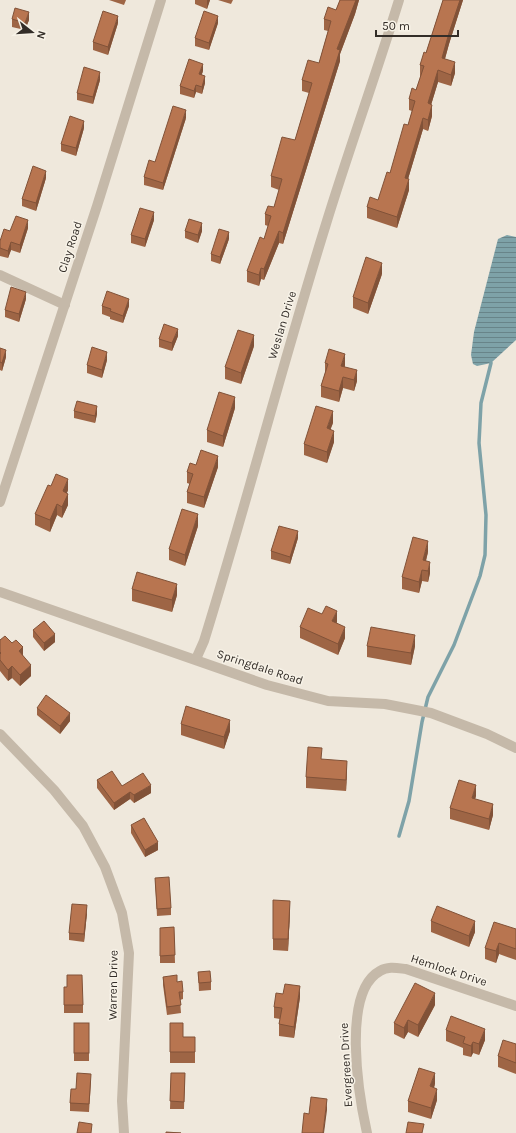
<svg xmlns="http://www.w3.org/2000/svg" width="516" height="1133" viewBox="0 0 516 1133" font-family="Karla,sans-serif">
<defs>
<pattern id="water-rules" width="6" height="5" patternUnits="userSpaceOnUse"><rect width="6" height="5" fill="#7ea2a8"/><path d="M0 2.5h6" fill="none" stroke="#688489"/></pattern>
</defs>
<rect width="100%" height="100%" fill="#efe8dc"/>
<!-- water -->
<polygon fill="url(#water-rules)" points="507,235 516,237 516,340 491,363 477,366 473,364 471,355 474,332 498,239"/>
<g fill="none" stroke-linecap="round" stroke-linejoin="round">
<!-- stream -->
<polyline stroke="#7ea2a8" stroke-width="3.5" points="399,836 409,801 422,722 428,697 454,645 480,576 485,555 486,515 479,443 481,403 491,363"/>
<!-- minor -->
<g stroke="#c5b9a9" stroke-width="10">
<polyline points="0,275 65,305"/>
<polyline points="0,592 267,685 328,701 385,704 431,713 487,734 516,748"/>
<path d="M196,659L204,641C247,502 283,362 326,224C349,149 376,75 399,0"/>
<polyline points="0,734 54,790 83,826 105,867 122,913 129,953 122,1101 124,1133"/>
<path d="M367,1133C359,1097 341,992 380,971C388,966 397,968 406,969L516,1006"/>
</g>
<!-- tertiary -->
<polyline stroke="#c5b9a9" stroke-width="10" points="0,502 97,206 161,0"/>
</g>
<!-- wall -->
<g fill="#9e6545">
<polygon points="109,0 126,0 124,5"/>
<polygon points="195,0 210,0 207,9 195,4"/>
<polygon points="218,0 233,0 231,4"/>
<polygon points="340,0 359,0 355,14 340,54 340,61 283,244 279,243 264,280 261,279 259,286 247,282 247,271 264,239 268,226 265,225 265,214 274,207 279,190 271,187 271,176 295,140 309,93 302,91 302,80 319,63 328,31 324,30 324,19 336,10"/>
<polygon points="443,0 463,0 449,44 445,59 455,73 451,86 438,82 431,105 432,116 428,131 423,129 408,179 409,190 397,228 367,218 367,207 378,200 390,173 408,125 412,111 409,110 409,99 416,90 421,76 420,76 420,65 426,53"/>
<polygon points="12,19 29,20 25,30 12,27"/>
<polygon points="118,23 108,55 93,50 93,42"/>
<polygon points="218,23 209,50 195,46 195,38"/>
<polygon points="203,71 202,74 205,83 202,94 196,92 194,98 180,94 180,86"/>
<polygon points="100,80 93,104 77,100 77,93"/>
<polygon points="186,118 163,190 144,185 144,177"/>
<polygon points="84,128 76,156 61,151 61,144"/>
<polygon points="46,178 36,211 22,206 22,199"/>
<polygon points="154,220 145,247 131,243 131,235"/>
<polygon points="28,228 20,253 11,250 8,258 0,256 0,241 10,231"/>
<polygon points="185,231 202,231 198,243 185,238"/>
<polygon points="229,239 220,264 211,261 211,254"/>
<polygon points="382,274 368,314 353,308 353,297"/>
<polygon points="26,299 19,322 5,317 5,310"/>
<polygon points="102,306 129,306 123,323 110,319 110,317 102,314"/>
<polygon points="178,336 172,351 159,347 159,339"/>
<polygon points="254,346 241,384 225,379 225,367"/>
<polygon points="0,348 6,357 2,371 0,370"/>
<polygon points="107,360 102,378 87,373 87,365"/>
<polygon points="325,363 345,365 345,367 357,381 354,391 343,388 339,402 321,397 321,386 325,373"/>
<polygon points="235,408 223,447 207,442 207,430"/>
<polygon points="74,411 97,414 95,423 74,418"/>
<polygon points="333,423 330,429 334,442 327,463 304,455 304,444"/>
<polygon points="196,465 218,467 204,508 187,503 187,492 190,484 187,483 187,472"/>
<polygon points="51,486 68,490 67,493 68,505 62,518 57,515 50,532 35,525 35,514"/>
<polygon points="198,526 185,566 169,560 169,549"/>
<polygon points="298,538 290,564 271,559 271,551"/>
<polygon points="428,552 426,561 430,573 428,582 422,581 419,593 402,589 402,577"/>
<polygon points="132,589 177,595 172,612 132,601"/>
<polygon points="322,614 337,622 336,623 345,638 338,655 300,638 300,627"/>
<polygon points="33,630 55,642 44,651 33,637"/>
<polygon points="0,640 23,656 31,676 20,686 12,678 8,681 0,671"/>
<polygon points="367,646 415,646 411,665 367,657"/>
<polygon points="37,708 70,721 60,734 37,715"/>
<polygon points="181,724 230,731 224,749 181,735"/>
<polygon points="322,759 347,772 346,791 306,788 306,777"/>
<polygon points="97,780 122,786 151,793 134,803 130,799 114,810 97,788"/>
<polygon points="476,796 475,799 493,815 489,830 450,819 450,808"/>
<polygon points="131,825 158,850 145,857 131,833"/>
<polygon points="155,878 171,908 171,915 157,916"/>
<polygon points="273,900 290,912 288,951 273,950"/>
<polygon points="87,913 84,942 69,940 69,933"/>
<polygon points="431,921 475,932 469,947 431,932"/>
<polygon points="174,927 175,963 160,963 160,928"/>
<polygon points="516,929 516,960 499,954 496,963 485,959 485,948"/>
<polygon points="198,972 211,982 211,990 199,991"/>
<polygon points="163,977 177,982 183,992 183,999 180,1000 181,1013 167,1015 163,985"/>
<polygon points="64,987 67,987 83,1005 83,1013 64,1013"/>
<polygon points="300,997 294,1038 279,1036 279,1024 280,1019 274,1018 274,1007"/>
<polygon points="435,1005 418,1037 408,1032 404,1039 394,1034 394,1023"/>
<rect x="74" y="1023" width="15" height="38"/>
<polygon points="170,1023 183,1037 195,1037 195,1063 170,1063"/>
<polygon points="446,1030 485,1040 479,1055 473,1053 471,1057 463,1055 463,1048 446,1041"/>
<polygon points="516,1044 516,1074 498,1067 498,1056"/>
<polygon points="171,1073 185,1073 184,1109 170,1109"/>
<polygon points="91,1081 89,1112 70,1111 70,1103 76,1089"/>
<polygon points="435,1084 434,1088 437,1100 431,1119 408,1112 408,1101"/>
</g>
<!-- shaded-wall -->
<g fill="#815238">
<polygon points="207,0 210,0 207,9"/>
<polygon points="356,0 359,0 355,14 340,54 340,61 283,244 283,233 337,49"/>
<polygon points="460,0 463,0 449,44 442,69 442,58 449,33"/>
<polygon points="29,12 29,20 25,30 25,23"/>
<polygon points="118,16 118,23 108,55 108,47"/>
<polygon points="218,16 218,23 209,50 209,43"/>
<polygon points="455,62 455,73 451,86 451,75"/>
<polygon points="203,64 203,71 199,81 199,74"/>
<polygon points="438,70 438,82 428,115 428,103"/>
<polygon points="100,72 100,80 93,104 93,97"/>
<polygon points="205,76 205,83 202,94 202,87"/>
<polygon points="196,85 196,92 194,98 194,91"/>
<polygon points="432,105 432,116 428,131 428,120"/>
<polygon points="186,110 186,118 163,190 163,183"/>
<polygon points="423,118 423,129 405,189 405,178"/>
<polygon points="84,121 84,128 76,156 76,148"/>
<polygon points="46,171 46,178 36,211 36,203"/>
<polygon points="409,179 409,190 397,228 397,217"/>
<polygon points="154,212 154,220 145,247 145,239"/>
<polygon points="28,220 28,228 20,253 20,245"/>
<polygon points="202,223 202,231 198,243 198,235"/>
<polygon points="279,231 279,243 264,280 264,269"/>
<polygon points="229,232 229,239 220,264 220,257"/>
<polygon points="11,242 11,250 8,258 8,251"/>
<polygon points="382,263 382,274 368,314 368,303"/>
<polygon points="261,268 261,279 259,286 259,275"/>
<polygon points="26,292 26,299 19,322 19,314"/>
<polygon points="129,299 129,306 123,323 123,316"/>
<polygon points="178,329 178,336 172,351 172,343"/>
<polygon points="254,335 254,346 241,384 241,373"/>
<polygon points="6,350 6,357 2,371 2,363"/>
<polygon points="107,352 107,360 102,378 102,370"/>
<polygon points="345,354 345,365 341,377 341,366"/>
<polygon points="357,370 357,381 354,391 354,380"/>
<polygon points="343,377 343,388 339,402 339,391"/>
<polygon points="235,397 235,408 223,447 223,436"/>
<polygon points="97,406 97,414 95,423 95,416"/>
<polygon points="333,411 333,423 327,439 327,428"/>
<polygon points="334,431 334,442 327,463 327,452"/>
<polygon points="218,456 218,467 204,508 204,497"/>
<polygon points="68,479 68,490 63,502 63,491"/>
<polygon points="68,494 68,505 62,518 62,507"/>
<polygon points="57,504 57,515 50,532 50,520"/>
<polygon points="198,514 198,526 185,566 185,555"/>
<polygon points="298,531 298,538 290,564 290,557"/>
<polygon points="428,541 428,552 423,571 423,560"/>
<polygon points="430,562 430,573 428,582 428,571"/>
<polygon points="422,570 422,581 419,593 419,582"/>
<polygon points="177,584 177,595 172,612 172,600"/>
<polygon points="337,611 337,622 332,633 332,621"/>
<polygon points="345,627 345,638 338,655 338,644"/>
<polygon points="55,634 55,642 44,651 44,643"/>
<polygon points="415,635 415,646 411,665 411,653"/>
<polygon points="23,647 23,658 19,651"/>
<polygon points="31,665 31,676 20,686 20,675"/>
<polygon points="12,666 12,678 8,681 8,670"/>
<polygon points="70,713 70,721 60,734 60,726"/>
<polygon points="230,720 230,731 224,749 224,737"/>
<polygon points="347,761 347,772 346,791 346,780"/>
<polygon points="151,785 151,793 134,803 134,795"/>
<polygon points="476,785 476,796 472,809 472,798"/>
<polygon points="130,792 130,799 114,810 114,803"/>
<polygon points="493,804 493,815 489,830 489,819"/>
<polygon points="158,842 158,850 145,857 145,850"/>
<polygon points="290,901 290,912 288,951 288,939"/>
<polygon points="87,905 87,913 84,942 84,934"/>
<polygon points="475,921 475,932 469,947 469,936"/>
<polygon points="499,943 499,954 496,963 496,951"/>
<polygon points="300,986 300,997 294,1038 294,1027"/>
<polygon points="435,993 435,1005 418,1037 418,1025"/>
<polygon points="408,1020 408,1032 404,1039 404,1028"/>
<polygon points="485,1029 485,1040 479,1055 479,1044"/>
<polygon points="473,1042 473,1053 471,1057 471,1046"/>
<polygon points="435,1073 435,1084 430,1098 430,1086"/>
<polygon points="437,1089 437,1100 431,1119 431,1108"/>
<polygon points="327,1099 327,1110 324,1133 323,1133"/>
</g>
<!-- building -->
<g fill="#b87550" stroke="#815238">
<polygon points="340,0 356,0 337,49 340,50 283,233 279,231 264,269 261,268 259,275 247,271 260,237 264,239 271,216 265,214 268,206 274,207 282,179 271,176 282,137 295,140 312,83 302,80 308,60 319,63 331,21 324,19 328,7 336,10"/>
<polygon points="443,0 460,0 449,33 442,58 455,62 451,75 438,70 428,103 432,105 428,120 423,118 405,178 409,179 397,217 367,207 370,197 378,200 387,172 390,173 404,124 408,125 415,101 409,99 412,88 416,90 424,66 420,65 424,52 426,53"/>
<polygon points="15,8 29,12 25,23 12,19"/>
<polygon points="103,11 118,16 108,47 93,42"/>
<polygon points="204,11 218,16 209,43 195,38"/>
<polygon points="189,59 203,64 199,74 205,76 202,87 196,85 194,91 180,86"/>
<polygon points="84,67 100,72 93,97 77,93"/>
<polygon points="173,106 186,110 163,183 144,177 149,160 155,162"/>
<polygon points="70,116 84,121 76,148 61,144"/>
<polygon points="33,166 46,171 36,203 22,199"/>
<polygon points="140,208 154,212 145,239 131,235"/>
<polygon points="16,216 28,220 20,245 11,242 8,251 0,248 0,241 4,229 10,231"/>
<polygon points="189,219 202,223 198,235 185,231"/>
<polygon points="219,229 229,232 220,257 211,254"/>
<polygon points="366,257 382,263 368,303 353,297"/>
<polygon points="11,287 26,292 19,314 5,310"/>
<polygon points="107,291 129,299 123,316 110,311 111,309 102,306"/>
<polygon points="164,324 178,329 172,343 159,339"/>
<polygon points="238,330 254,335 241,373 225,367"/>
<polygon points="92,347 107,352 102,370 87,365"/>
<polygon points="0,348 6,350 2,363 0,362"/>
<polygon points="329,349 345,354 341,366 357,370 354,380 343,377 339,391 321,386 328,364 325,363"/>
<polygon points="219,392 235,397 223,436 207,430"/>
<polygon points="77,401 97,406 95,416 74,411"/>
<polygon points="316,406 333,411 327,428 334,431 327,452 304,444"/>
<polygon points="201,450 218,456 204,497 187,492 193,474 187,472 190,463 196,465"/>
<polygon points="56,474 68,479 63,491 68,494 62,507 57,504 50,520 35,514 48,485 51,486"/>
<polygon points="182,509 198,514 185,555 169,549"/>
<polygon points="279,526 298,531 290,557 271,551"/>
<polygon points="413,537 428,541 423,560 430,562 428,571 422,570 419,582 402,577"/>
<polygon points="137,572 177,584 172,600 132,589"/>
<polygon points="326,606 337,611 332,621 345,627 338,644 300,627 308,608 322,614"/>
<polygon points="44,621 55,634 44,643 33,630"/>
<polygon points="371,627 415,635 411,653 367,646"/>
<polygon points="5,636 12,643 16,640 23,647 19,651 31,665 20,675 12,666 8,670 0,660 0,654 1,653 0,652 0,640"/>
<polygon points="46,695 70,713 60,726 37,708"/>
<polygon points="186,706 230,720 224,737 181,724"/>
<polygon points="308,747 322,748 321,759 347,761 346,780 306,777"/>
<polygon points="112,771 122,786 143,773 151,785 134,795 130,792 114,803 97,780"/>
<polygon points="459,780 476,785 472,798 493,804 489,819 450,808"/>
<polygon points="144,818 158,842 145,850 131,825"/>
<polygon points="169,877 171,908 157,909 155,878"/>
<polygon points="273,900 290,901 288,939 273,939"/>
<polygon points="72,904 87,905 84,934 69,933"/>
<polygon points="437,906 475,921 469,936 431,921"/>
<polygon points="494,922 516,929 516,949 499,943 496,951 485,948"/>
<polygon points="174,927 175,955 160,956 160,928"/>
<polygon points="210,971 211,982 199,983 198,972"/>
<polygon points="67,975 82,975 83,1005 64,1005 64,987 67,987"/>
<polygon points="177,975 177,982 182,981 183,992 179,992 181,1005 167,1007 163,977"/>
<polygon points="415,983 435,993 418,1025 408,1020 404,1028 394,1023"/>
<polygon points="285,984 300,986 294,1027 279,1024 282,1008 274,1007 276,993 283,994"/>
<polygon points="451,1016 485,1029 479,1044 473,1042 471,1046 463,1043 465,1037 446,1030"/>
<rect x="74" y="1023" width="15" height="30"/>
<polygon points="170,1023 183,1023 183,1037 195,1037 195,1052 170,1052"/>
<polygon points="503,1040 516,1044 516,1063 498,1056"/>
<polygon points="419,1068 435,1073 430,1086 437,1089 431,1108 408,1101"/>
<polygon points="77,1073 91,1074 89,1104 70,1103 71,1089 76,1089"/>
<polygon points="171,1073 185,1073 184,1102 170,1101"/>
<polygon points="311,1097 327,1099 323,1133 302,1133 304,1113 309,1114"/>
<polygon points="79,1122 92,1124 91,1133 77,1133"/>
<polygon points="408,1122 424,1124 422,1133 406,1133"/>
<polygon points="166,1132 181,1133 166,1133"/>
</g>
<g text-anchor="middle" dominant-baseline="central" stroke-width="3" stroke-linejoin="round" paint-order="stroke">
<!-- street labels -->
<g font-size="12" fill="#332d28" stroke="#f7f2e7">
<text transform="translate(70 247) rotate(-72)">Clay Road</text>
<text transform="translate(282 325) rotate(-73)">Weslan Drive</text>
<text transform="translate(260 667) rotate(18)">Springdale Road</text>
<text transform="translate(449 970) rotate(18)">Hemlock Drive</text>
<text transform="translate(113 985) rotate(-89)">Warren Drive</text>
<text transform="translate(346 1065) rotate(-93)">Evergreen Drive</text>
</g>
</g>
<!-- north arrow -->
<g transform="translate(32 32) rotate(107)" stroke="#f7f2e7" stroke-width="3" paint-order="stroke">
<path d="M0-3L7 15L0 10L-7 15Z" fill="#332d28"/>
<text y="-6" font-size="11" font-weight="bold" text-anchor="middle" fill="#332d28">N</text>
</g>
<!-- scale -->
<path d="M376 30v6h82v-6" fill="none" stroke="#332d28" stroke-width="2"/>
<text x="382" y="30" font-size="12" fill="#332d28" stroke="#f7f2e7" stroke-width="3" paint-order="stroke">50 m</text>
</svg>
